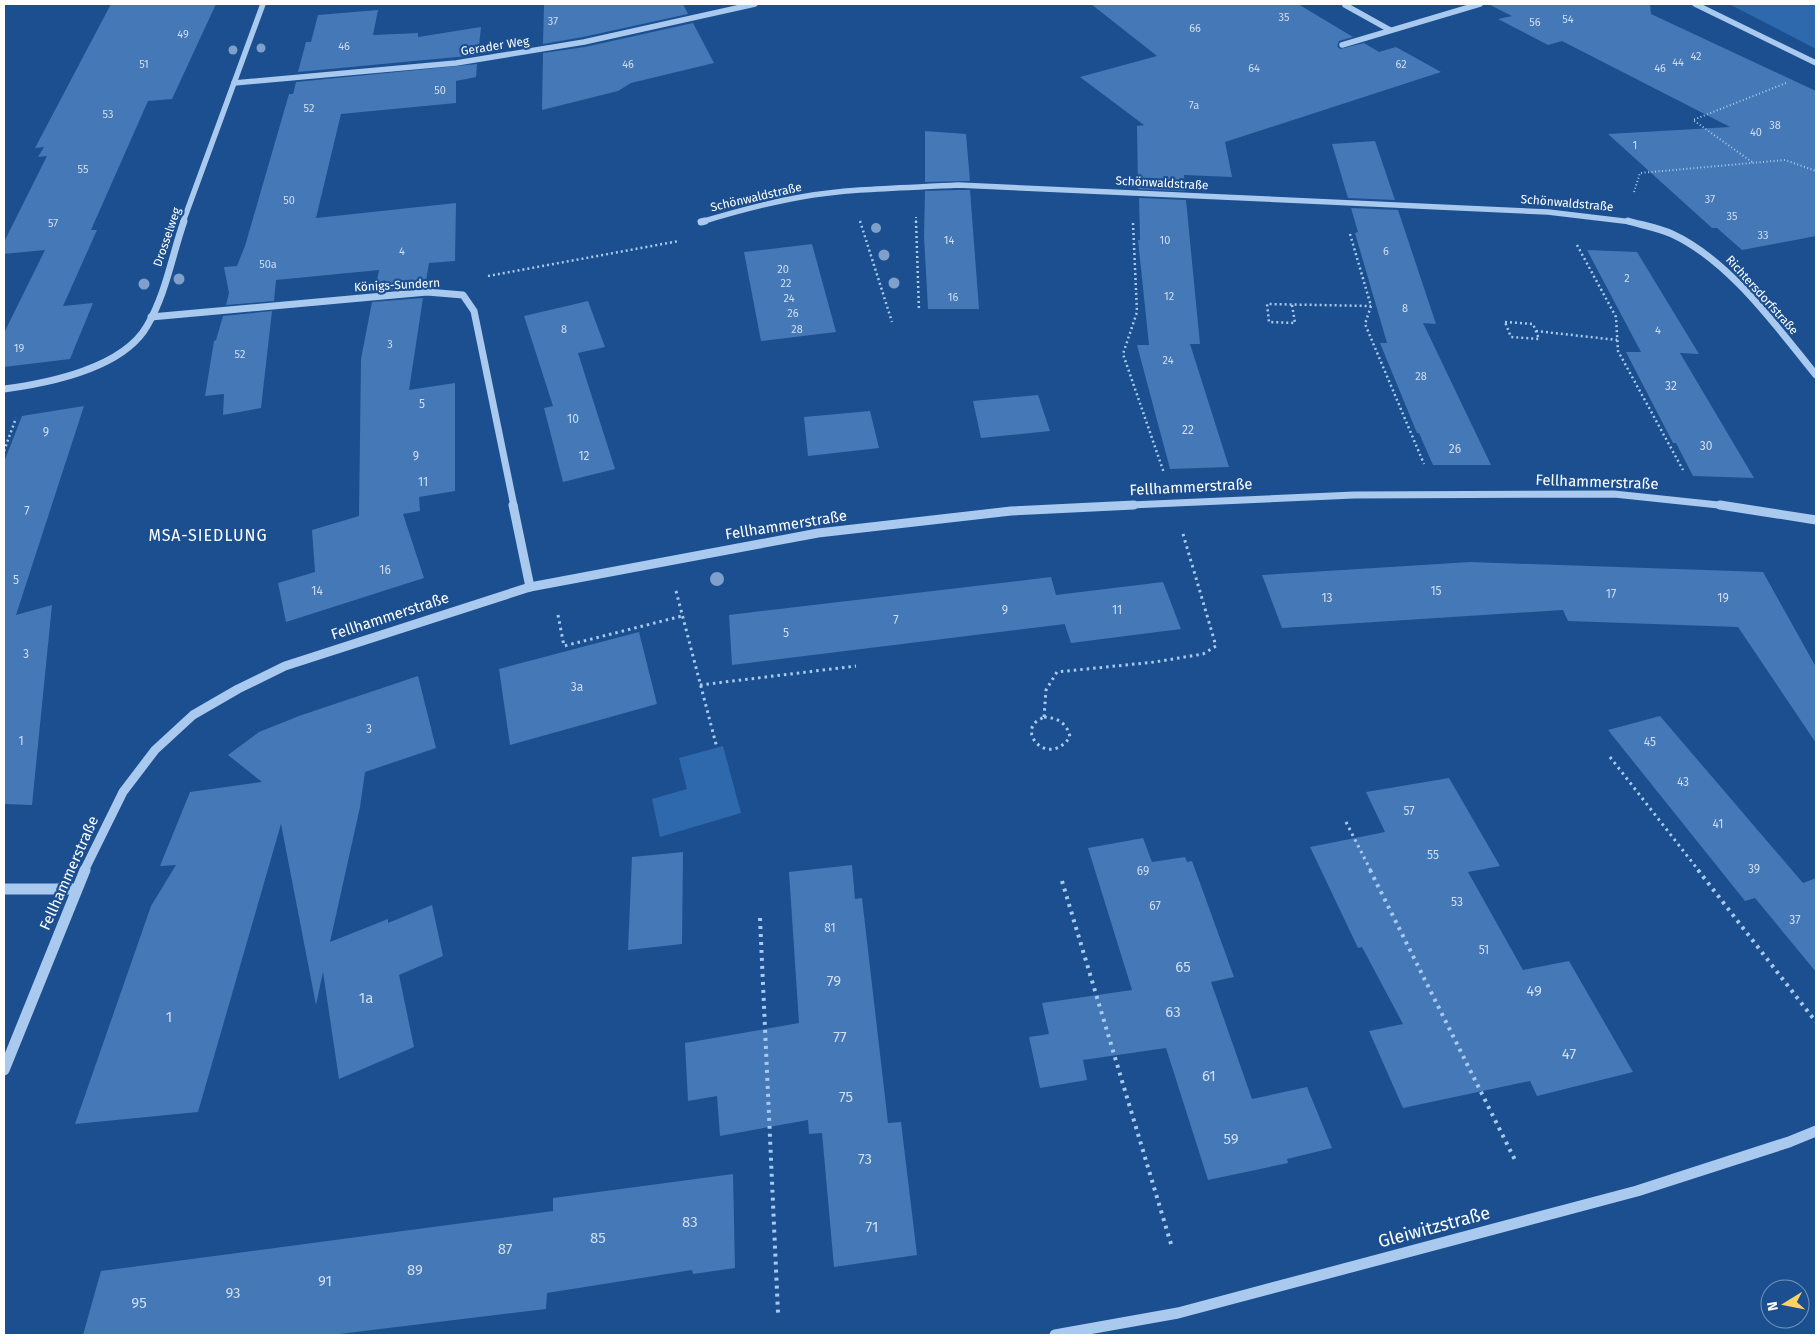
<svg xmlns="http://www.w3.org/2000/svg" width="1820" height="1339" viewBox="0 0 1820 1339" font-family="'Fira Sans',sans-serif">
<rect width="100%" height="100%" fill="#1b4f8f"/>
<!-- green -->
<g fill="#2e69ad">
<polygon points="1735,4 1816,4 1816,49 1731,5"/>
<polygon points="723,746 741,813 660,837 652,799 687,789 679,758"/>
</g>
<!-- building -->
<g fill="#4478b7">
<polygon points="111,4 216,4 172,99 148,101 91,230 97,230 63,306 93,303 70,359 4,367 4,333 45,250 4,254 4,242 47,156 38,157 44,147 35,148"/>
<polygon points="544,4 683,4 688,14 583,37 543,44"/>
<polygon points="1091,4 1298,4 1353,37 1339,41 1337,46 1340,49 1364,43 1379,52 1396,47 1441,72 1225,142 1232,177 1184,175 1185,191 1138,189 1137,126 1144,125 1080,77 1157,56"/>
<polygon points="1488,4 1650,4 1651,14 1816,91 1816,236 1742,250 1717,228 1712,228 1608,134 1730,127 1562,41 1548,45 1498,19 1512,16"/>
<polygon points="378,10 373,35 418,33 418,37 481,27 478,55 298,72 306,42 311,42 318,15"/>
<polygon points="693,23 714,63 631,83 618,91 542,110 543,53 585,47"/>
<polygon points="477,64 476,77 456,81 456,103 341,114 316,218 456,203 455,261 429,263 425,287 375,291 379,270 276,280 274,301 226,305 229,293 224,267 237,266 245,246 289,94 293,94 296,82"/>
<polygon points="925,131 966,134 970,181 925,182"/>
<polygon points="1375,141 1395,200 1348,198 1332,144"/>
<polygon points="958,190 970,190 979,309 928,309 924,236 925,191"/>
<polygon points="1139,198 1186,200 1200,344 1190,344 1229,467 1170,469 1137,345 1149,345 1138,240 1140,240"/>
<polygon points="1351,208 1398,210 1436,324 1423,323 1491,465 1433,465 1419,433 1417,433 1380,343 1387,343 1355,233 1358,232"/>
<polygon points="812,244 836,332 761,341 744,252"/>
<polygon points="1587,250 1637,252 1699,354 1680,353 1754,478 1693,476 1676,443 1673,443 1626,352 1641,352"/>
<polygon points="423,298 409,390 455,383 455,491 419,497 420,511 403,514 424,578 286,622 278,583 315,572 312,530 359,516 361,359 372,302"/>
<polygon points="588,301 605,347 578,353 615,469 563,482 544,408 553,406 524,316"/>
<polygon points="272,311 261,408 223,415 224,394 205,396 214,341 216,340 223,316"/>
<polygon points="1038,395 1050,431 981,438 973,401"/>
<polygon points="84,406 16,615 52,605 32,805 4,804 4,462 22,416"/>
<polygon points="870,411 879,448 808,456 804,417"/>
<polygon points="1470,562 1763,572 1816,667 1816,743 1738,627 1568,621 1563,610 1282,628 1262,575"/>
<polygon points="1051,577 1056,595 1163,582 1181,629 1071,643 1061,613 1065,624 732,665 729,615"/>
<polygon points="639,632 657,704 510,745 499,669"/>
<polygon points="418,676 436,748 365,772 360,807 330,942 388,919 388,923 432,905 443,956 399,975 414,1047 339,1079 323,972 316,1005 281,824 198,1112 75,1124 151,906 176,865 160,866 190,792 262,782 228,755 259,732 299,716"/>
<polygon points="1660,716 1803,883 1816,878 1816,972 1755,898 1745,901 1608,730"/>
<polygon points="1449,778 1500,866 1468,872 1523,970 1569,961 1633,1072 1537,1096 1530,1081 1403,1108 1369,1031 1403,1024 1362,947 1358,948 1310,847 1385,832 1366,792"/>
<polygon points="1143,838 1152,862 1185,857 1187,862 1192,861 1234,977 1211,982 1252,1099 1307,1087 1332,1148 1287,1159 1288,1163 1208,1180 1166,1048 1083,1060 1087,1080 1040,1088 1029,1037 1049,1034 1042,1003 1132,990 1088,848"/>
<polygon points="683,852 682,944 628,950 632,857"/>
<polygon points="852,865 855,899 862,898 888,1123 901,1122 917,1255 834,1267 822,1133 809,1134 808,1120 720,1136 717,1096 688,1101 685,1043 799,1023 789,872"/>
<polygon points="733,1174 735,1268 693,1274 692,1270 547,1293 546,1309 331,1335 83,1335 101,1271 553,1211 553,1198"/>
</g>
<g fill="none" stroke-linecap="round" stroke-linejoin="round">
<!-- path-far3 -->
<g stroke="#a9c9ee" stroke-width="2" stroke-dasharray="1 2.5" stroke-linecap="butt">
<polyline points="1752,162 1693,120 1786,83"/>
<polyline points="1634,192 1640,173 1785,160 1816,171"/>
<polyline points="916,217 916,222"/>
</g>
<!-- path-far2 -->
<g stroke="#a9c9ee" stroke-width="2.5" stroke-dasharray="2 3" stroke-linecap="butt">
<polyline points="860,221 892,322"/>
<polyline points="916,221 919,311"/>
<polyline points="1133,223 1137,312 1123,354 1164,473"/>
<polyline points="1350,234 1371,306 1365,324 1424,464"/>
<polyline points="1577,245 1616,317 1618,351 1683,470"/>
<polyline points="488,276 679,241"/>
<polyline points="1292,305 1295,323 1269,322 1267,304 1371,306"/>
<polygon points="1505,322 1533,324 1539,339 1511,337"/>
<polyline points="1536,331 1617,340"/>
<polyline points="4,451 16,418"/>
</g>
<!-- path-far1 -->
<g stroke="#a9c9ee" stroke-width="3" stroke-dasharray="2.5 4" stroke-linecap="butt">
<polyline points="676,591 717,748"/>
<polyline points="558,615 564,646 682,616"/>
<polyline points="700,685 856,666"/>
<polyline points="1044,717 1046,690 1057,672 1155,662 1203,654 1216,646 1183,534"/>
<path d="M1044,717C1058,718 1067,723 1070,737C1050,765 1023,738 1034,724C1036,721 1041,719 1044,717Z"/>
<polyline points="1610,757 1699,871"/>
<polyline points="1346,822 1371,871"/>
</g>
<!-- path -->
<g stroke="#a9c9ee" stroke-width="4" stroke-dasharray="3 5" stroke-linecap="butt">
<polyline points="1370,870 1515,1160"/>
<polyline points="1698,870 1816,1022"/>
<polyline points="1062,881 1171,1244"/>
<polyline points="760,918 778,1313"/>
</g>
<!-- minor-far3 -->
<g stroke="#a9c9ee" stroke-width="5.5">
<polyline points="1695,4 1816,63"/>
<polyline points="1345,5 1390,30"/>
<polyline points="1342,45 1480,4"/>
<polyline points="234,83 456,63 584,42 755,4"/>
<polyline points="183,222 263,4"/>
<path d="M701,222C734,212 767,203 801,197C853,188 906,188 958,185L1548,212L1632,222"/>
</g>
<!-- minor-far2 -->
<g stroke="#a9c9ee" stroke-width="7">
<path d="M1628,221C1642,225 1659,228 1672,234C1729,260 1777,327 1816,375"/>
<polyline points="701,222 705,221"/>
<polyline points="151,317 427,292 463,295 474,311 514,506"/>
<path d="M4,389C49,383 123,368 147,326C166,294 172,255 184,221"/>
<polyline points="1108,506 1354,495 1614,494 1728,506"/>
</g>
<!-- minor-far1 -->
<g stroke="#a9c9ee" stroke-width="9">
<polyline points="513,505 530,587"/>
<polyline points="1720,505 1816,520"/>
<polyline points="84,871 123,792 155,750 193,715 238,689 285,666 530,587 818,533 1011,511 1134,505"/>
</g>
<!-- minor -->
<g stroke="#a9c9ee" stroke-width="11">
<polyline points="4,889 76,889"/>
<polyline points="4,1070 85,870"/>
<polyline points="1055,1335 1178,1313 1637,1191 1789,1142 1816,1131"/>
</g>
</g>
<!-- trees -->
<g fill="#7ea0ca">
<circle cx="261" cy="48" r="4.5"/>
<circle cx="233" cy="50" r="4.5"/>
<circle cx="876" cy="228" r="5"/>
<circle cx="884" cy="255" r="5.5"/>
<circle cx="179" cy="279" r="5.5"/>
<circle cx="894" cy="283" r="5.5"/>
<circle cx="144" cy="284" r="5.5"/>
<circle cx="717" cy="579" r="7"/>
</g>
<g text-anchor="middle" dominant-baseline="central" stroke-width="4.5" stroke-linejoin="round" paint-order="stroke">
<!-- far-number labels -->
<g font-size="11" fill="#d0dded">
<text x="1284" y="17">35</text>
<text x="1568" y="19">54</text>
<text x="553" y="21">37</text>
<text x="1535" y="22">56</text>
<text x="1195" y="28">66</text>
<text x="183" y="34">49</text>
<text x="344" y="46">46</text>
<text x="1696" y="56">42</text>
<text x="1678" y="62">44</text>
<text x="144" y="64">51</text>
<text x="628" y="64">46</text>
<text x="1401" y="64">62</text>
<text x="1254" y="68">64</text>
<text x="1660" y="68">46</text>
<text x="440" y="90">50</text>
<text x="1194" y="105">7a</text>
<text x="309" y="108">52</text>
<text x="108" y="114">53</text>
<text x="1775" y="125">38</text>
<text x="1756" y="132">40</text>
<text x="1635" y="145">1</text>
<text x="83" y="169">55</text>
<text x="1710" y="199">37</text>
<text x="289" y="200">50</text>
<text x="1732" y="216">35</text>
<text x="53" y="223">57</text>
<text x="1763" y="235">33</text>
<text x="949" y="240">14</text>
<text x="1165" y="240">10</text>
<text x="402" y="251">4</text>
<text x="1386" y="251">6</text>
<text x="268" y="264">50a</text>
<text x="783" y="269">20</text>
<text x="1627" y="278">2</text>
<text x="786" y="283">22</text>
<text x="1169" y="296">12</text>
<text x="953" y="297">16</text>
<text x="789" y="298">24</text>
<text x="1405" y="308">8</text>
<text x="793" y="313">26</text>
<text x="564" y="329">8</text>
<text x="797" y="329">28</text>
<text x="1658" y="330">4</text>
<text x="390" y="344">3</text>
<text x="19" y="348">19</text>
<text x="240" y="354">52</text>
<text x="1168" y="360">24</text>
<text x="1421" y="376">28</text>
</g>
<!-- far-street labels -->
<g font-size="12" fill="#fff" stroke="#1b4f8f">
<text transform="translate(495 46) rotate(-9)">Gerader Weg</text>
<text transform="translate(1162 183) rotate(3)">Schönwaldstraße</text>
<text transform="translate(756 197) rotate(-13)">Schönwaldstraße</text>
<text transform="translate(1567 203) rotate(5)">Schönwaldstraße</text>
<text transform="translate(167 237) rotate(-71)">Drosselweg</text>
<text transform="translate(397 285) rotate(-3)">Königs-Sundern</text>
<text transform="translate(1762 295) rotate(48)">Richtersdorfstraße</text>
</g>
<!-- number labels -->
<g font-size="12" fill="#d0dded">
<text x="1671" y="386">32</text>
<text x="422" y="404">5</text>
<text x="573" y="419">10</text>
<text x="1188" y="430">22</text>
<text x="46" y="432">9</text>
<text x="1706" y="446">30</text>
<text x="1455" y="449">26</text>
<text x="416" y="456">9</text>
<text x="584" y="456">12</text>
<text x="423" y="482">11</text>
<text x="27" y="511">7</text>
<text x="385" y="570">16</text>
<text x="16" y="580">5</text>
<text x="317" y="591">14</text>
<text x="1436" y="591">15</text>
<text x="1611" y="594">17</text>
<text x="1327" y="598">13</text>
<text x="1723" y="598">19</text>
<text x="1005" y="610">9</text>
<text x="1117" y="610">11</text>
<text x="896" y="620">7</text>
<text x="786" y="633">5</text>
<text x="26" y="654">3</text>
<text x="577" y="687">3a</text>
<text x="369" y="729">3</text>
<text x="21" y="741">1</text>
<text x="1650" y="742">45</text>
<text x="1683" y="782">43</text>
<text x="1409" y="811">57</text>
<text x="1718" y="824">41</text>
<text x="1433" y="855">55</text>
<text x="1754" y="869">39</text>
<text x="1143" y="871">69</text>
<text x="1457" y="902">53</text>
<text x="1155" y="906">67</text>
<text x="1795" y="920">37</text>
<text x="830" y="928">81</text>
<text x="1484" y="950">51</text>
</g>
<!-- street labels -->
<g font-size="15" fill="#fff" stroke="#1b4f8f">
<text transform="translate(1597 482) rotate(2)">Fellhammerstraße</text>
<text transform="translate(1191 487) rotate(-3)">Fellhammerstraße</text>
<text transform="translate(786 525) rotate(-9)">Fellhammerstraße</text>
<text transform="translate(390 616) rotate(-18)">Fellhammerstraße</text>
<text transform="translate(69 873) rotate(-66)">Fellhammerstraße</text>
</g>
<!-- near-number labels -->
<g font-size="15" fill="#d0dded">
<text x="1183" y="967">65</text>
<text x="834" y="981">79</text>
<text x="1534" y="991">49</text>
<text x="366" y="998">1a</text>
<text x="1173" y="1012">63</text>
<text x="169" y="1017">1</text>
<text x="840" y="1037">77</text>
<text x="1569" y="1054">47</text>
<text x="1209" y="1076">61</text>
<text x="846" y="1097">75</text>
<text x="1231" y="1139">59</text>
<text x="865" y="1159">73</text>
<text x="690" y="1222">83</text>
<text x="872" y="1227">71</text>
<text x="598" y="1238">85</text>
<text x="505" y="1249">87</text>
<text x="415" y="1270">89</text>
<text x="325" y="1281">91</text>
<text x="233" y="1293">93</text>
<text x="139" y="1303">95</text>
</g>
<!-- neighbourhood labels -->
<g font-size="16" letter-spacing="1" fill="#fff" stroke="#1b4f8f">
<text x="208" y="535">MSA-SIEDLUNG</text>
</g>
<!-- near-street labels -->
<g font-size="18" fill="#fff" stroke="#1b4f8f">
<text transform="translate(1434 1227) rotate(-15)">Gleiwitzstraße</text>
</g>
</g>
<!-- border -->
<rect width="1820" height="1339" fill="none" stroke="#ffffff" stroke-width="10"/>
<!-- north arrow -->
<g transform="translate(1785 1304) rotate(260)"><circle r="24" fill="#1b4f8f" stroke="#7695bc"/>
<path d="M0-4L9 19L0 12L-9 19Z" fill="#ffd166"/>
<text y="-8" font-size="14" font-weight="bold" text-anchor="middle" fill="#ffffff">N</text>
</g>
</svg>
